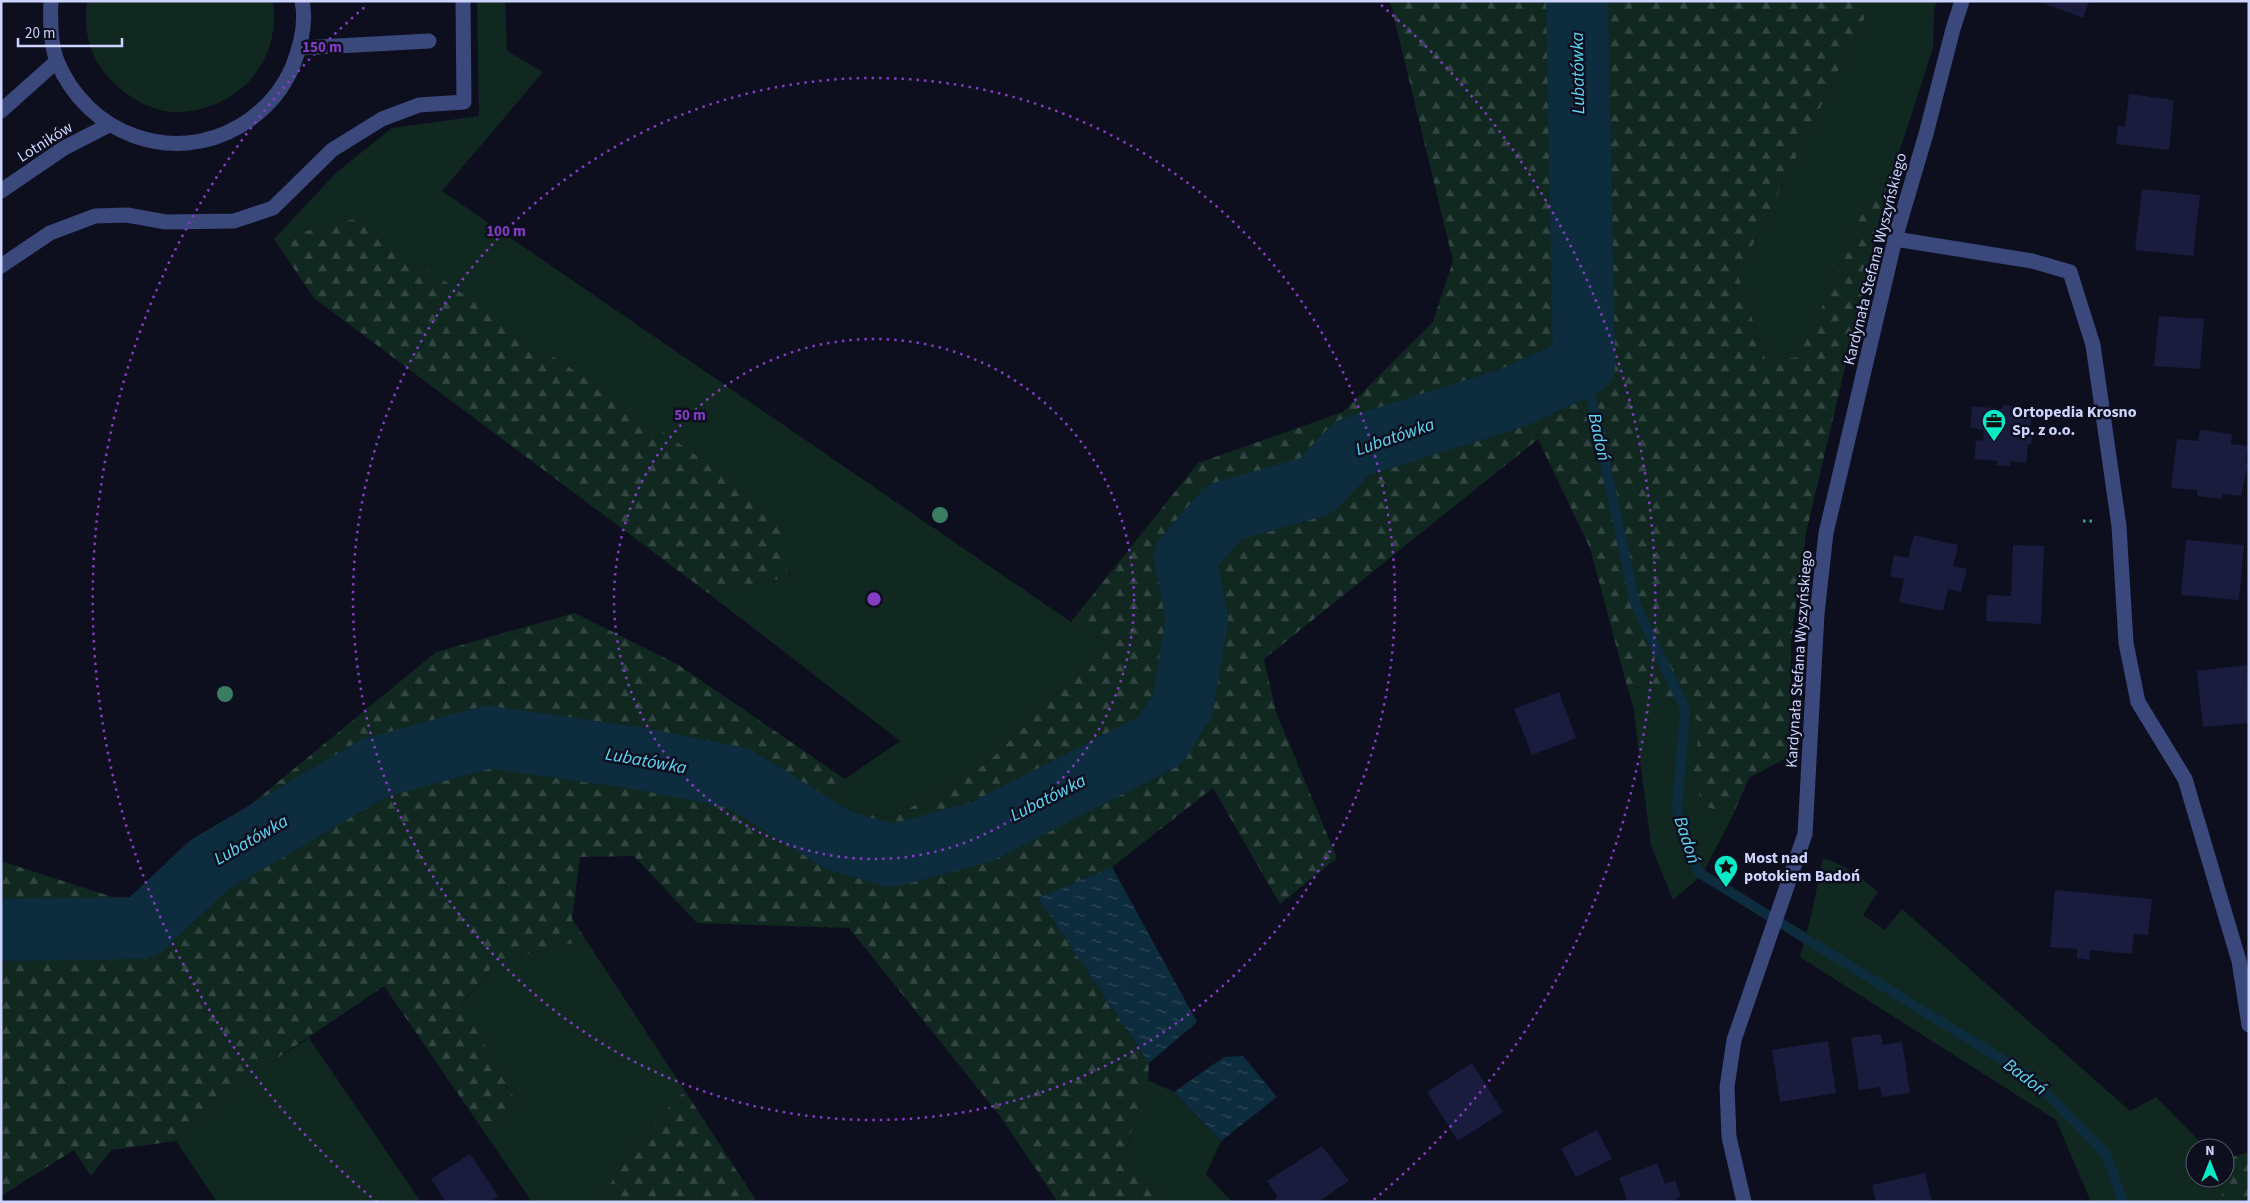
<svg xmlns="http://www.w3.org/2000/svg" width="2250" height="1203" viewBox="0 0 2250 1203" font-family="'Source Sans 3',sans-serif">
<defs>
<pattern id="forest-firs" width="22" height="20" patternUnits="userSpaceOnUse" patternTransform="scale(1.25)"><rect width="22" height="20" fill="#112821"/><path d="M5 1l3.5 6h-7zM16 11l3.5 6h-7z" fill="#324642"/></pattern>
<pattern id="water-ripples" width="26" height="14" patternUnits="userSpaceOnUse" patternTransform="scale(1.25)"><rect width="26" height="14" fill="#0d2c3d"/><path d="M2 4q2-2 4 0t4 0M15 11q2-2 4 0t4 0" fill="none" stroke="#2f4a5a"/></pattern>
</defs>
<rect width="100%" height="100%" fill="#0d0f1e"/>
<!-- grass -->
<g fill="#112821">
<path d="M87,1H273C282,64 235,113 172,112C158,111 141,104 130,96C96,73 82,42 87,1Z"/>
<polygon points="477,1 505,1 507,51 543,72 442,191 1071,622 1108,643 987,763 891,819 823,804 845,779 900,741 708,593 787,577 274,239 337,172 392,128 479,116"/>
<polygon points="1873,1 1937,1 1934,11 1933,48 1886,193 1873,184 1833,284 1798,357 1766,361 1738,275"/>
<polygon points="1627,686 1656,689 1700,722 1694,770 1702,805 1732,817 1702,875 1673,900 1651,845 1633,706"/>
<path d="M1823,858C1844,864 1862,878 1878,892L1863,915L1885,930L1902,909L2130,1111L2156,1097L2206,1148H2195V1178H2220L2223,1202H2091L2056,1120L1800,957L1812,912Z"/>
<polygon points="586,940 685,1091 641,1135 599,1202 532,1202 487,1136 518,1105 462,1004 497,961"/>
<polygon points="309,1038 421,1202 217,1202 176,1141 257,1072"/>
<polygon points="1148,1080 1174,1092 1221,1141 1206,1174 1232,1202 1166,1202 1125,1154"/>
</g>
<!-- forest -->
<g fill="url(#forest-firs)">
<polygon points="1390,1 1873,1 1738,275 1766,361 1798,357 1833,284 1873,183 1886,193 1806,533 1791,642 1790,756 1749,778 1732,817 1702,805 1694,770 1700,722 1656,689 1627,686 1590,548 1538,439 1264,659 1276,712 1337,858 1280,904 1213,788 1112,867 1038,898 1149,1063 1148,1080 1125,1153 1166,1202 1058,1202 1000,1116 849,928 697,923 634,856 580,857 572,919 586,940 497,961 462,1003 518,1105 487,1136 384,986 257,1072 176,1141 111,1150 91,1176 74,1150 1,1196 1,864 4,862 131,903 436,652 575,613 677,664 845,779 823,804 891,819 987,763 1108,643 1071,622 1198,463 1343,412 1433,322 1453,261"/>
<polygon points="355,219 778,512 788,577 708,593 314,298 274,239"/>
<polygon points="685,1091 757,1202 599,1202 641,1135"/>
<polygon points="2249,1152 2249,1202 2223,1202 2220,1178 2225,1178 2225,1159"/>
</g>
<!-- water -->
<g fill="url(#water-ripples)">
<polygon points="1112,867 1197,1022 1149,1063 1038,898"/>
<polygon points="1243,1056 1277,1097 1221,1141 1174,1092 1224,1057"/>
</g>
<g fill="none" stroke-linecap="round" stroke-linejoin="round">
<!-- stream -->
<polyline stroke="#0d2c3d" stroke-width="10" points="1584,365 1635,603 1685,709 1677,810 1698,872 2032,1078 2106,1154 2123,1202"/>
<!-- river -->
<polyline stroke="#0d2c3d" stroke-width="62" points="1,930 142,928 209,865 374,768 488,737 642,759 738,778 838,840 891,856 981,832 1161,740 1183,704 1197,619 1185,557 1224,512 1316,486 1352,448 1512,398 1584,365 1577,1"/>
</g>
<!-- building -->
<g fill="#1a1c3e">
<polygon points="2044,1 2089,1 2083,18 2043,3"/>
<polygon points="2129,94 2174,100 2169,150 2116,144 2118,126 2125,127"/>
<polygon points="2142,189 2200,195 2193,256 2135,250"/>
<polygon points="2159,316 2204,319 2200,369 2154,366"/>
<polygon points="2003,405 2014,406 2013,411 2032,412 2030,430 2033,430 2031,445 2028,444 2026,463 2010,461 2010,466 1997,465 1997,461 1974,459 1976,440 1983,441 1984,430 1970,428 1972,406 2002,409"/>
<polygon points="2200,430 2232,434 2231,444 2248,446 2245,463 2248,464 2241,496 2223,494 2222,499 2197,496 2197,490 2171,488 2177,439 2198,441"/>
<polygon points="1914,535 1958,545 1953,566 1967,569 1961,592 1948,589 1943,611 1899,602 1904,579 1890,576 1894,555 1908,558"/>
<polygon points="2186,540 2244,545 2239,600 2181,595"/>
<polygon points="2013,545 2044,546 2041,624 1986,621 1987,595 2011,596"/>
<polygon points="2247,665 2249,723 2203,727 2197,671"/>
<polygon points="1559,692 1576,738 1532,755 1514,709"/>
<polygon points="2055,890 2152,899 2148,935 2134,934 2132,954 2090,950 2089,960 2077,958 2077,949 2050,947"/>
<polygon points="1881,1034 1883,1045 1902,1042 1910,1093 1882,1097 1880,1087 1859,1090 1851,1038"/>
<polygon points="1828,1041 1836,1093 1780,1102 1772,1050"/>
<polygon points="1472,1063 1503,1112 1458,1141 1427,1092"/>
<polygon points="1597,1130 1612,1159 1576,1177 1561,1149"/>
<polygon points="1322,1146 1349,1181 1318,1202 1274,1202 1277,1196 1267,1181"/>
<polygon points="470,1154 498,1196 489,1202 446,1202 431,1179"/>
<polygon points="1657,1163 1665,1184 1675,1180 1681,1196 1672,1202 1621,1202 1627,1199 1619,1178"/>
<polygon points="1925,1173 1932,1202 1876,1202 1872,1185"/>
</g>
<g fill="none" stroke-linecap="round" stroke-linejoin="round">
<!-- path -->
<polyline stroke="#33aa85" stroke-width="3" stroke-dasharray="2.5 4" stroke-linecap="butt" points="2083,521 2092,521"/>
<!-- minor -->
<g stroke="#3a487b" stroke-width="15">
<path d="M51,1C50,21 50,43 57,61C87,134 172,166 240,126C263,112 281,93 292,68C300,48 307,23 302,1"/>
<polyline points="300,48 429,41"/>
<polyline points="1,111 57,61"/>
<polyline points="1,191 64,148 109,125"/>
<polyline points="1895,239 2032,261 2070,272 2093,345 2119,526 2126,643 2138,702 2185,779 2239,961 2249,1025"/>
<polyline points="1,266 50,233 95,216 127,215 166,222 234,221 273,208 332,150 382,119 419,105 464,102 463,1"/>
<polyline points="1744,1202 1729,1137 1727,1087 1734,1040 1805,834 1817,614 1826,533 1895,239 1926,134 1953,29 1962,1"/>
</g>
</g>
<!-- trees -->
<g fill="#397e62">
<circle cx="940" cy="515" r="8"/>
<circle cx="225" cy="694" r="8"/>
</g>
<!-- distance rings -->
<g fill="none" stroke="#833dc5" stroke-width="2.5" stroke-dasharray="2.5 5">
<circle cx="874" cy="599" r="260"/>
<circle cx="874" cy="599" r="521"/>
<path d="M377 1202A781 781 0 0 1 367 5M1381 5A781 781 0 0 1 1371 1202"/>
</g>
<!-- icons -->
<defs>
<symbol id="office-pin" viewBox="-11 -11 22 30"><path d="M0 17L-7.5 6A9.5 9.5 0 1 1 7.5 6Z" fill="#0beac7" stroke="#0d0f1e"/><path d="M-6-3h4V-5.5h4V-3h4V5H-6ZM-1-4.5V-3h2v-1.5ZM-6 0V1H6V0Z" fill="#111"/></symbol>
<symbol id="sight-pin" viewBox="-11 -11 22 30"><path d="M0 17L-7.5 6A9.5 9.5 0 1 1 7.5 6Z" fill="#0beac7" stroke="#0d0f1e"/><path d="M0-6L1.8-2.2L6-1.7L2.9 1.2L3.7 5.4L0 3.3L-3.7 5.4L-2.9 1.2L-6-1.7L-1.8-2.2Z" fill="#111"/></symbol>
</defs>
<g fill-rule="evenodd">
<use href="#office-pin" x="1980" y="407" width="28" height="38"/>
<use href="#sight-pin" x="1712" y="853" width="28" height="38"/>
</g>
<g text-anchor="middle" dominant-baseline="central" stroke-width="5" stroke-linejoin="round" paint-order="stroke">
<!-- street labels -->
<g font-size="16" fill="#cdd4fd" stroke="#0d0f1e">
<text transform="translate(45 142) rotate(-32)">Lotników</text>
<text transform="translate(1875 259) rotate(-76)">Kardynała Stefana Wyszyńskiego</text>
<text transform="translate(1799 659) rotate(-86)">Kardynała Stefana Wyszyńskiego</text>
</g>
<!-- poi labels -->
<g font-size="16" font-weight="bold" fill="#cdd4fd" stroke="#0d0f1e" text-anchor="start">
<text x="2012" y="412">Ortopedia Krosno<tspan x="2012" dy="18">Sp. z o.o.</tspan></text>
<text x="1744" y="858">Most nad<tspan x="1744" dy="18">potokiem Badoń</tspan></text>
</g>
<!-- water labels -->
<g font-size="18" font-style="italic" fill="#60d8f7" stroke="#0d0f1e">
<text transform="translate(1578 73) rotate(-91)">Lubatówka</text>
<text transform="translate(1395 437) rotate(-19)">Lubatówka</text>
<text transform="translate(1599 437) rotate(78)">Badoń</text>
<text transform="translate(646 761) rotate(10)">Lubatówka</text>
<text transform="translate(1048 798) rotate(-27)">Lubatówka</text>
<text transform="translate(251 840) rotate(-30)">Lubatówka</text>
<text transform="translate(1687 840) rotate(72)">Badoń</text>
<text transform="translate(2025 1077) rotate(37)">Badoń</text>
</g>
</g>
<circle cx="874" cy="599" r="8" fill="#833dc5" stroke="#0d0f1e" stroke-width="2.5"/>
<g font-size="15" text-anchor="middle" font-weight="bold" fill="#833dc5" stroke="#0d0f1e" stroke-width="5" stroke-linejoin="round" paint-order="stroke">
<text x="322" y="52">150 m</text>
<text x="506" y="236">100 m</text>
<text x="690" y="420">50 m</text>
</g>
<!-- border -->
<rect width="2250" height="1203" fill="none" stroke="#cdd4fd" stroke-width="5"/>
<!-- north arrow -->
<g transform="translate(2210 1163)"><circle r="24" fill="#0d0f1e" stroke="#5a5e77"/>
<path d="M0-4L9 19L0 12L-9 19Z" fill="#0beac7"/>
<text y="-8" font-size="14" font-weight="bold" text-anchor="middle" fill="#cdd4fd">N</text>
</g>
<!-- scale -->
<path d="M18 38v8h104v-8" fill="none" stroke="#cdd4fd" stroke-width="2.5"/>
<text x="25" y="38" font-size="15" fill="#cdd4fd" stroke="#0d0f1e" stroke-width="4" paint-order="stroke">20 m</text>
</svg>
